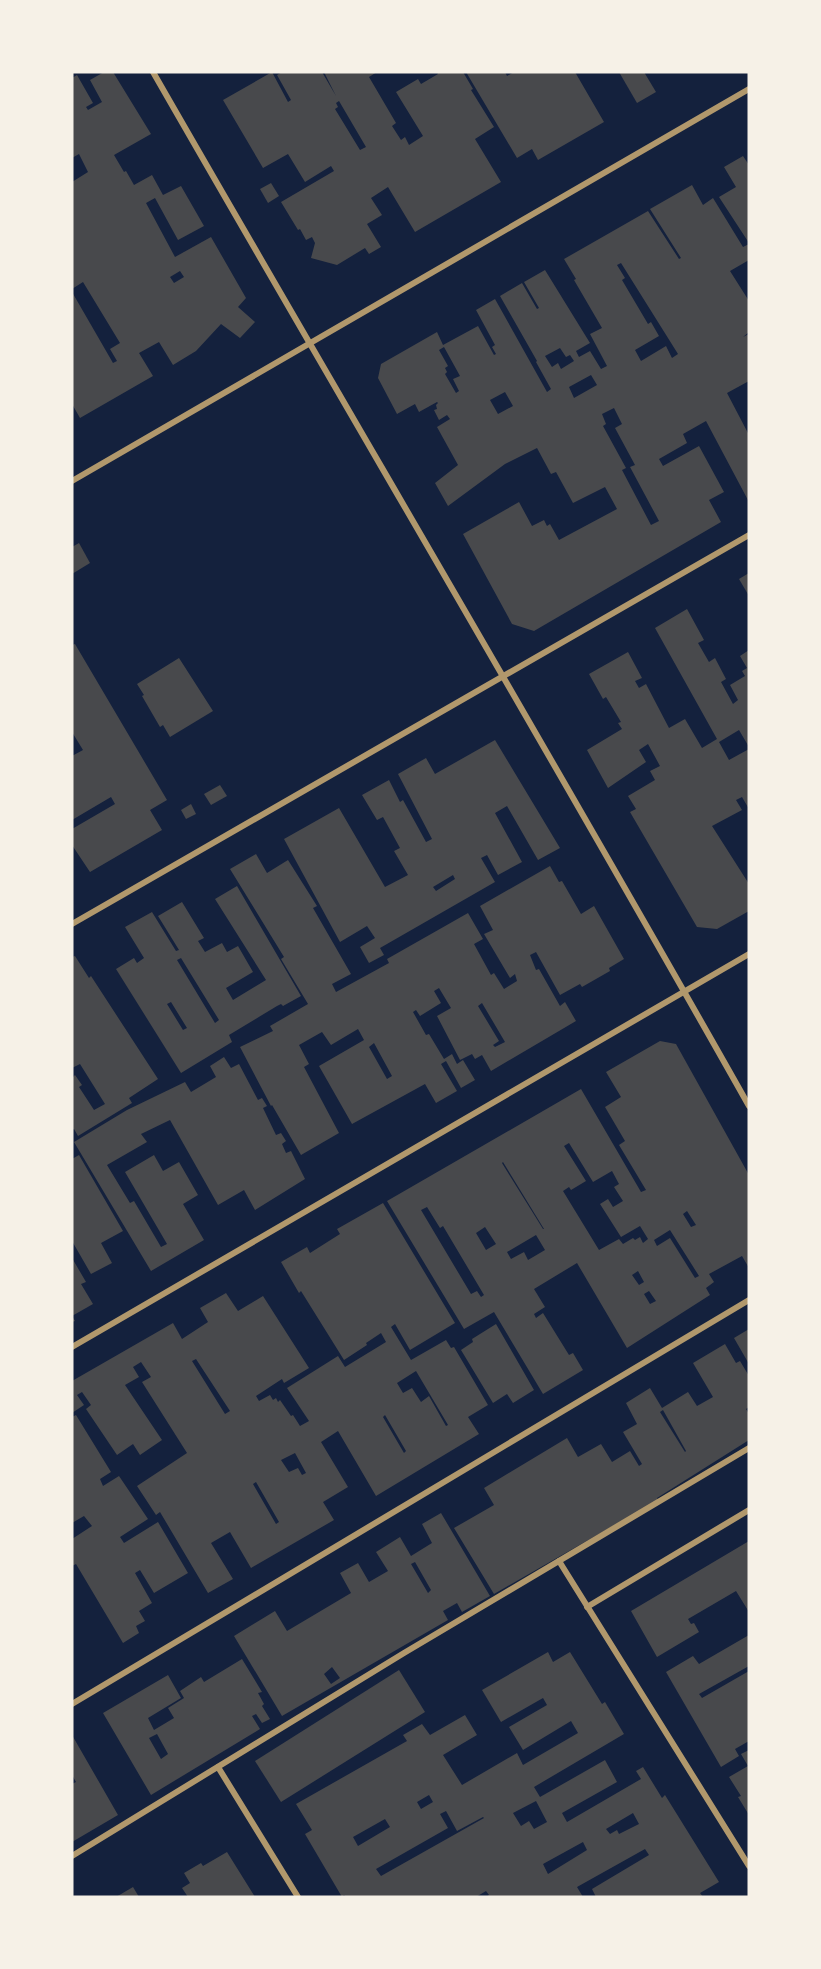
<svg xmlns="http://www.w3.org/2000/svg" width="821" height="1969" viewBox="0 0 821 1969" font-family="Ubuntu,sans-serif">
<rect width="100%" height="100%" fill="#14213d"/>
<!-- building -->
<g fill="#48494c" fill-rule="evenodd">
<path d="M104,72H113L151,134L114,155L124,172L126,171L134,185L152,175L163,195L181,186L204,226L178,240L155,198L146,203L175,257L211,237L246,298L238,307L255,322L240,338L221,324L196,351L173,365L159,342L139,353L153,376L80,418L72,404V292L113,363L117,361L110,349L120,343L83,282L72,289V182L88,172L79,154L72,158V78L77,75L93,103L86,107L88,110L102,102L90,80ZM180,271L184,277L174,283L170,277Z"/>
<path d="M272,72L288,102L291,100L277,75L282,72H322L336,96L324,72H377L369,77L396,123L392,126L401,140L405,137L409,145L423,136L396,92L418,79L421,84L438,74L437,72H463L473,89L471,90L494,127L475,139L501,182L415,232L388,187L371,198L382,215L367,224L381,247L369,254L365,248L337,265L311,258L315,243L312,237L306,240L300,229L298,230L281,202L334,171L331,166L305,182L288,154L263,168L223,100ZM339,101L366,147L360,150L335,109L338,107L336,103Z"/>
<polygon points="466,72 505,72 507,76 514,72 575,72 604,122 538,160 532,149 517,158"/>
<polygon points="619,72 644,72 656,92 637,103"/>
<polygon points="743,156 749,165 749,243 719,197 736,187 724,167"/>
<polygon points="271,183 279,196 268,203 260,189"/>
<path d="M692,185L703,205L713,198L743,247L749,244V260L730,271L749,301V332L743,337L749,334V381L727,393L749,435V502L706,421L683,434L687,443L659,459L663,466L699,446L724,492L709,500L721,522L534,631L512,624L463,534L519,502L532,526L544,520L547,526L550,524L559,540L617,509L605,487L573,503L556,472L551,474L537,448L505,464L448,506L435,483L458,465L437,427L450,419L447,415L439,420L434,410L437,409L436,405L438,403L437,402L419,412L415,404L397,414L378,378L381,364L437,332L443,345L478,326L494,355L496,354L492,347L495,345L476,310L495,299L547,392L551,389L536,362L537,361L500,296L522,283L537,309L539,308L524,282L545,270L590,343L576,351L579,357L590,351L601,369L607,366L590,334L602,328L574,280L576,279L564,259L648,211L679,259L681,258L650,209ZM621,263L678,354L672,358L666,346L641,361L635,350L659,336L651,322L648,324L622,280L625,278L617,265ZM444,347L460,376L453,379L459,391L456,393L445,374L447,372L445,368L448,366L439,350ZM560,348L566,357L570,355L574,361L561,369L558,363L552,367L545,356ZM591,375L597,385L574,398L569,387ZM505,392L513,406L498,414L490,400ZM614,408L622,424L615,428L635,465L630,467L659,521L651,525L622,470L626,468L603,426L606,424L602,414Z"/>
<polygon points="79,543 90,563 72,574 72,547"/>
<polygon points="749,573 749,596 739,579"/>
<polygon points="687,609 704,640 698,643 709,662 715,658 726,679 721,682 733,704 738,700 730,685 745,676 742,671 747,668 740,656 749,650 749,747 739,730 719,742 729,760 749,749 749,809 742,797 736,800 742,810 712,826 749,884 749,911 717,929 697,927 630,812 636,809 628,796 655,780 650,771 660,766 648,744 639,750 646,762 608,788 587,750 622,729 618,723 621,722 606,697 603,699 589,674 628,652 642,678 635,681 639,688 646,684 669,728 685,719 702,748 717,739 655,628"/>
<polygon points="75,644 167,800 150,810 162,830 90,872 72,845 72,829 115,804 111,797 72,820 72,756 83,750 72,732 72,645"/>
<polygon points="179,658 213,711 170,737 163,725 160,727 142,696 144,695 137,684"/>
<path d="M495,740L560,848L538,860L507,806L495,813L522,862L498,875L487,855L481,858L495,882L380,948L384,955L369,963L360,947L375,938L367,926L340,942L284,839L339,808L385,887L408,875L394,851L400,848L383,817L377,820L362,795L389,780L400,802L403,800L426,842L432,839L398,774L426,758L435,774ZM453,875L455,879L436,891L433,887Z"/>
<polygon points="220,785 227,796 211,805 204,794"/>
<polygon points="191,804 196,814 186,819 181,810"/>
<path d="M256,854L267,873L288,860L317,906L313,908L351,974L332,984L336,992L389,963L387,959L468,913L483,939L474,944L491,975L494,973L504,989L517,981L515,974L510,978L484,934L493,930L480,906L550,866L559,882L562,881L581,914L594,906L624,959L609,968L610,971L582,987L580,984L560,995L536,952L530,955L536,970L539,969L560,1006L565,1002L576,1021L491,1071L482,1055L475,1059L472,1054L460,1060L437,1016L451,1008L439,988L434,991L441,1003L420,1016L416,1010L413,1012L426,1035L429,1034L444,1059L452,1054L457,1064L463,1060L475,1080L461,1088L446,1061L441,1064L457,1091L436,1103L425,1084L352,1124L319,1066L364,1040L358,1029L331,1045L322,1032L299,1045L309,1064L304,1067L339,1133L301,1155L272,1105L271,1106L240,1047L273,1031L270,1026L308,1004L281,959L284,957L230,869ZM482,1003L505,1042L495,1047L493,1045L499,1041L478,1006ZM374,1043L392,1076L387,1079L369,1047Z"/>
<path d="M237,886L301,996L283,1006L281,1004L277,1006L229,1035L232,1042L181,1073L116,969L134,958L137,963L144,958L125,927L152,912L176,951L179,950L158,916L182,902L204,938L198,941L205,952L222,943L227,952L238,946L253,972L226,988L233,1000L266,980L215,899ZM181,958L219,1020L215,1023L177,960ZM171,1002L187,1028L183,1030L167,1004Z"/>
<polygon points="75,956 89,978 91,976 158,1079 129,1098 132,1103 78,1136 74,1129 72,1130 72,1078 75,1075 82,1085 79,1087 94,1110 105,1104 80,1064 72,1068 72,957"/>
<path d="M660,1041L676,1044L749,1175V1268L742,1256L709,1274L714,1282L706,1288L710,1295L627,1348L577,1263L534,1289L545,1307L534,1314L536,1318L543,1313L569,1355L573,1353L583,1370L543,1394L494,1312L464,1329L387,1201L581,1089L641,1192L646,1190L619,1145L625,1141L605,1107L621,1097L606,1072ZM569,1143L593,1182L612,1171L619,1184L614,1187L623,1201L613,1207L608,1199L600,1204L621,1237L640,1226L648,1239L643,1243L640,1237L635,1240L633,1238L623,1244L619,1239L599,1250L563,1191L569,1187L571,1190L586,1181L564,1146ZM503,1162L544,1229H543L502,1163ZM427,1207L440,1228L443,1226L484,1295L481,1297L477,1291L471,1294L421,1210ZM687,1211L696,1225L691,1227L683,1214ZM485,1227L496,1244L486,1250L476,1233ZM670,1230L699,1276L695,1278L670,1238L657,1246L654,1240ZM536,1235L545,1250L528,1260L524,1252L511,1259L507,1252ZM638,1271L644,1282L639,1285L632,1275ZM649,1291L656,1301L650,1304L644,1294Z"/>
<polygon points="224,1057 231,1068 239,1064 258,1100 262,1098 267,1106 263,1108 276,1135 281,1133 286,1141 282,1144 286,1153 291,1151 305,1179 255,1210 244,1190 218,1205 170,1120 141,1134 147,1142 107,1165 130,1203 134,1201 161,1247 167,1244 125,1172 154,1155 163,1171 179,1162 198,1195 183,1204 204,1240 151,1271 74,1142 127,1110 185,1082 191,1092 216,1077 210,1066"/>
<polygon points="79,1155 123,1231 101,1243 112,1263 91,1274 72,1241 72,1159"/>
<path d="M383,1203L455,1323L410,1350L395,1324L391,1327L411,1360L446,1340L451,1348L454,1347L488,1405L468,1417L479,1434L376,1496L338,1431L321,1442L348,1487L323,1502L334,1520L251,1568L230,1532L211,1543L233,1579L208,1593L160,1512L156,1515L137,1486L187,1453L142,1382L151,1377L141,1362L133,1367L139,1377L125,1385L162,1440L140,1455L133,1444L117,1455L86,1409L91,1405L82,1392L77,1395L84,1405L72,1413V1381L173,1323L182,1339L208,1322L200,1308L226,1293L238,1311L263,1296L309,1368L284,1383L282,1379L256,1396L259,1401L270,1395L273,1400L276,1398L278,1402L280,1400L291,1416L293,1415L300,1426L309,1421L287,1388L338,1356L345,1367L386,1342L381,1333L366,1343L367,1345L344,1360L301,1291L299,1293L281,1262L307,1247L310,1253L340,1234L337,1229ZM196,1359L230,1411L225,1414L192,1361ZM416,1371L448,1425L446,1426L429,1396L421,1402L412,1388L403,1393L397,1383ZM385,1415L406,1451L404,1453L383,1417ZM295,1453L306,1473L302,1475L298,1468L289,1472L281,1460ZM256,1482L279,1522L276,1524L253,1484Z"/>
<polygon points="72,1258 86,1282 81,1284 93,1304 72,1316 75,1321 72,1322"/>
<polygon points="496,1324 534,1390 513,1403 507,1394 493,1403 461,1350 473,1342 472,1339"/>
<polygon points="749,1329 749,1364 734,1338"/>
<path d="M725,1344L736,1363L740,1361L749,1376V1407L746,1409L749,1414V1440L657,1498L658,1500L494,1594L454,1528L494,1505L484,1488L567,1438L578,1457L601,1444L612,1462L630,1451L639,1466L642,1464L623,1432L637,1424L626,1403L650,1388L662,1408L688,1392L697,1406L713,1397L693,1363ZM663,1410L686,1451L685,1452L660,1412Z"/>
<polygon points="76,1415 111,1472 100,1479 103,1486 119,1476 148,1519 120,1537 124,1543 158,1522 188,1573 154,1593 140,1570 135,1573 152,1603 139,1611 145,1621 136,1626 139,1633 123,1643 76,1564 72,1566 72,1539 92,1526 84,1516 72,1523 72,1417"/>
<path d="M441,1513L490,1596L462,1612L457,1603L443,1611L448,1620L282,1716L234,1636L275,1611L287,1631L351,1593L340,1573L358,1563L369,1582L388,1571L376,1552L400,1537L411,1556L432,1543L422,1524ZM415,1562L431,1590L428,1593L411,1564ZM332,1667L340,1678L331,1684L324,1674Z"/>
<polygon points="749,1541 749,1612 736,1591 688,1619 691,1624 694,1623 699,1632 657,1657 631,1611"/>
<polygon points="749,1635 749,1666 699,1694 702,1698 749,1671 749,1741 735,1749 739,1756 721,1767 666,1672 693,1656 699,1664"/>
<path d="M548,1652L553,1662L570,1652L602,1704L605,1702L624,1734L534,1787L540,1797L605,1760L617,1782L562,1813L567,1822L641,1779L636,1771L643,1767L662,1798L665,1795L719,1882L700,1893L703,1897H596L592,1889L649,1855L645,1849L577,1887L583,1897H486L489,1895L486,1891L476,1897H346L344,1895L342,1897L305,1834L312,1830L296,1804L407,1741L403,1735L422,1724L430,1735L465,1715L477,1735L443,1755L462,1785L517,1753L523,1765L578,1733L571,1721L523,1750L509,1727L547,1705L543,1698L501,1722L482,1690ZM429,1795L433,1802L421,1809L417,1802ZM536,1801L547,1822L534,1829L529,1821L521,1826L513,1813ZM446,1811L457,1831L483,1817L484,1818L381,1876L376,1869L448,1828L440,1814ZM633,1813L639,1824L619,1834L617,1830L610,1834L606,1829ZM385,1819L390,1827L358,1846L353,1837ZM583,1842L587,1850L548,1874L543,1864Z"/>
<path d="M242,1659L262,1692L258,1693L264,1704L262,1706L270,1719L262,1723L256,1714L252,1716L260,1729L151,1795L103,1713L168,1675L181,1698L148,1718L154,1730L174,1718L168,1708L184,1698L180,1691L201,1677L204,1682ZM157,1734L168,1754L161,1759L149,1738Z"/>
<polygon points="399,1670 425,1712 281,1802 255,1761"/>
<polygon points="72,1735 118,1815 72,1842 72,1784 76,1782 72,1775"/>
<polygon points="749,1750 749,1815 738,1797 741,1796 729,1777 748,1766 741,1754"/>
<polygon points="227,1852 255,1897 188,1897 182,1888 190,1883 184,1873 201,1863 203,1866"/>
<polygon points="133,1887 139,1897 116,1897"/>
</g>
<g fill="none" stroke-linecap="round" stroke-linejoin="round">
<!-- minor -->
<g stroke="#b1986c" stroke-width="6">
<path d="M153,72C351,417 554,760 749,1106"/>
<polyline points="72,481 749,89"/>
<polyline points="72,924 749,535"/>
<polyline points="72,1347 749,954"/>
<polyline points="559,1561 749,1866"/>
<polyline points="587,1607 749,1510"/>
<polyline points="72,1704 749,1300"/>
<polyline points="218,1767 298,1897"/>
<polyline points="72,1856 404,1653 749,1448"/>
</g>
</g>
<!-- border -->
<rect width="821" height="1969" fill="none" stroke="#f6f1e7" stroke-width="147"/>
</svg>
